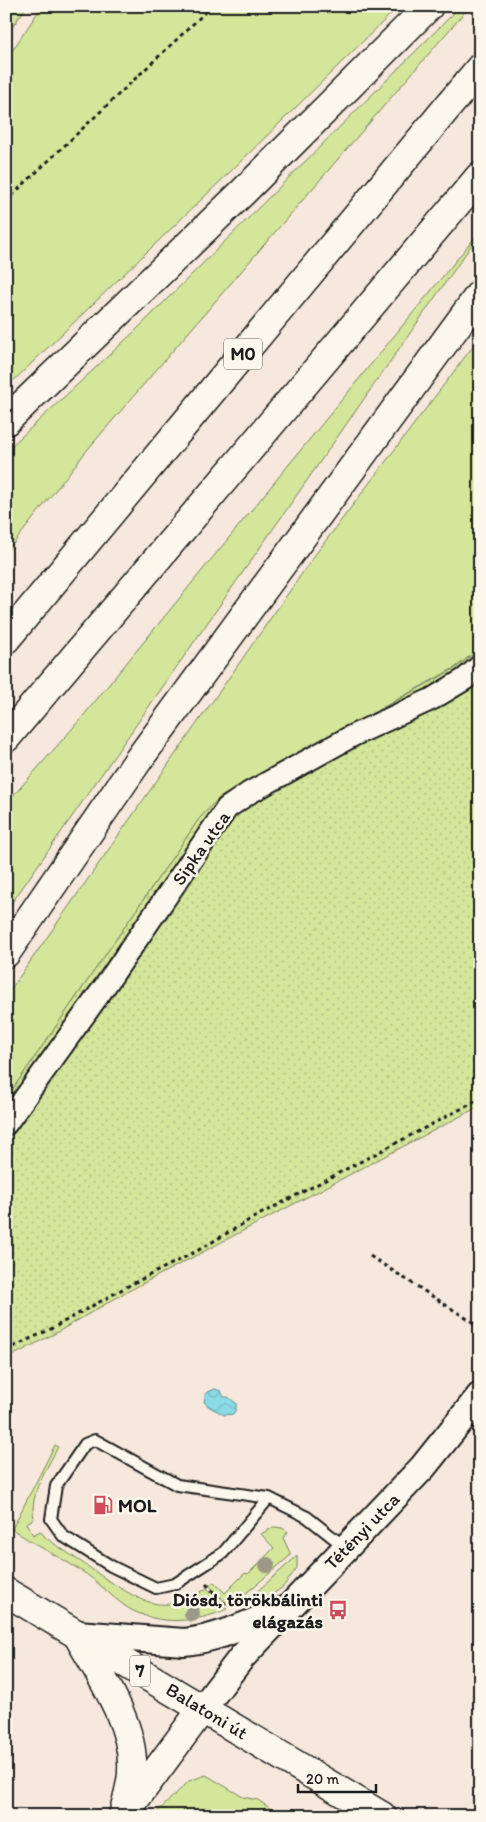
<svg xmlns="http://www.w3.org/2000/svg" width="486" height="1822" viewBox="0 0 486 1822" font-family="Itim,sans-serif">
<defs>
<pattern id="garden-dots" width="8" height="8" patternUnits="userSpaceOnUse" patternTransform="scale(1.25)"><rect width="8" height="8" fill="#d3e69a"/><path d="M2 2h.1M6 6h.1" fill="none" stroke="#b5c584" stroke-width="1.8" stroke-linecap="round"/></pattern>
<pattern id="water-waves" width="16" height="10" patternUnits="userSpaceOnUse" patternTransform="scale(1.25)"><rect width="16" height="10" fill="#8adbe5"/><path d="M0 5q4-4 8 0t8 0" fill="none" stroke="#76bbc4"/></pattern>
</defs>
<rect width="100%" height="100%" fill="#f6e8dc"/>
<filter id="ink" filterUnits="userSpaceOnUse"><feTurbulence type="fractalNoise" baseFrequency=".02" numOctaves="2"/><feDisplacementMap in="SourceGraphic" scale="10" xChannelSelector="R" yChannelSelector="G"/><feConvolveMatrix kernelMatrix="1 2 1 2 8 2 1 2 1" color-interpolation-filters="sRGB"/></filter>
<g filter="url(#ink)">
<!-- grass -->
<g fill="#d3e69a" stroke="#78815b">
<polygon points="42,6 399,6 233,169 6,388 6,60"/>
<polygon points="461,6 470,6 88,449 6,553 6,451 135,331"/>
<polygon points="480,231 480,233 6,911 6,804 79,721"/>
<polygon points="480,337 480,648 456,667 219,798 199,819 6,1099 6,996 315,555"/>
<path d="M55,1445L58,1447C47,1469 29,1493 34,1519L26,1523L33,1535L40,1531L46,1538C65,1551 84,1564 103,1577C142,1602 164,1618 207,1588L227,1609C196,1623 158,1626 128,1608C111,1597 98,1581 80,1570C58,1556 34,1545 12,1529Z"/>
<polygon points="274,1527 282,1528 288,1532 283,1538 291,1555 230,1607 209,1585 214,1582 225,1593 245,1573 248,1574 274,1548 261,1534"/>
<polygon points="297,1556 297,1568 283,1587 263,1601 254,1594"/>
<polygon points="206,1775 243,1797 258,1800 281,1816 153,1816 189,1781"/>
</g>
<!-- garden -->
<g fill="url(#garden-dots)" stroke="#78815b">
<polygon points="6,6 27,6 6,36"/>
<polygon points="480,648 480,1106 121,1295 56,1333 6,1359 6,1099 199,819 219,798 456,668"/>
</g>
<!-- water -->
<path fill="url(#water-waves)" stroke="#5e8f95" d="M215,1389L221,1391L224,1397H228L236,1403V1409L233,1414L224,1415C217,1410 210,1409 204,1402L206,1393Z"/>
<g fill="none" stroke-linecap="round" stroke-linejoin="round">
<defs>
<polyline id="service" points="269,1498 223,1553 175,1584 156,1588 111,1566 63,1536 51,1519 56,1486 85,1444 95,1440 177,1485 269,1498 307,1517 345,1547"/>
<polyline id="minor" points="6,1124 105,986 227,808 249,793 352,736 432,699 465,679 480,666"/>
<g id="tertiary">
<path d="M77,1634L184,1642C218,1639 248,1624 280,1611"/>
<polyline points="203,1708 242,1657 423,1467 480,1396"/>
</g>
<g id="secondary">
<path d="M77,1634C99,1674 135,1724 132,1771C132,1785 126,1801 123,1816"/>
<polyline points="128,1809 203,1708"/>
</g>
<polyline id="primary" points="6,1592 382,1816"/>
<g id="trunk">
<polyline points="6,421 243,192 429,6"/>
<polyline points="6,639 480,68"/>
<polyline points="6,738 480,176"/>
<polyline points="6,953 139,759 480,294"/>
</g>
</defs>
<!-- service casing -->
<use href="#service" stroke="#1c1c1c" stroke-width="14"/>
<!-- minor casing -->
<use href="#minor" stroke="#1c1c1c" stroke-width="25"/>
<!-- tertiary casing -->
<use href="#tertiary" stroke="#1c1c1c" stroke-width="30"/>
<!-- secondary casing -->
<use href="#secondary" stroke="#1c1c1c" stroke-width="31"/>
<!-- primary casing -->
<use href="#primary" stroke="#1c1c1c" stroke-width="31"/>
<!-- trunk casing -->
<use href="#trunk" stroke="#1c1c1c" stroke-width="31"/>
<!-- path -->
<g stroke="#1c1c1c" stroke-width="3" stroke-dasharray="4 4" stroke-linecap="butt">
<polyline points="6,201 212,6"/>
<polyline points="370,1256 480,1327"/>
<polyline points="6,1350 49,1330 128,1286 197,1251 251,1219 480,1099"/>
<polyline points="206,1584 226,1605"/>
</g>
<!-- service -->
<use href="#service" stroke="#fbf7ec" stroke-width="10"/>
<!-- minor -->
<use href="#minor" stroke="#fbf7ec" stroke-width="21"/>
<!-- tertiary -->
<use href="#tertiary" stroke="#fbf7ec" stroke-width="26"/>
<!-- secondary -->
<use href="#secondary" stroke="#fbf7ec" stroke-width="28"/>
<!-- primary -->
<use href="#primary" stroke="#fbf7ec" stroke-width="28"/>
<!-- trunk -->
<use href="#trunk" stroke="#fbf7ec" stroke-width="28"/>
</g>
<!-- trees -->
<g fill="#9c9987">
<circle cx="267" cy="1565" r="8"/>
<circle cx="192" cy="1614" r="8"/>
</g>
</g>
<!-- icons -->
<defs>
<symbol id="fuel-bare" viewBox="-9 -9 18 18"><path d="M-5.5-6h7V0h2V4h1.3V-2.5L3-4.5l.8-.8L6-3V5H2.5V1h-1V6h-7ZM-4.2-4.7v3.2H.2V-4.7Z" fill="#d1495b" stroke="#fbf7ec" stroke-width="2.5" paint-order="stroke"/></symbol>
<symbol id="bus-bare" viewBox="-9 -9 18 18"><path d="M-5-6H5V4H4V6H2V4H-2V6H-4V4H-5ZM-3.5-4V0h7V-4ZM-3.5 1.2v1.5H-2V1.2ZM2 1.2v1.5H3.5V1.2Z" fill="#d1495b" stroke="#fbf7ec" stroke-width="2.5" paint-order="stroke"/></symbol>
</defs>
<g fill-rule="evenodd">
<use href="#fuel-bare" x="89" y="1491" width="28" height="28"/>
<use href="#bus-bare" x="324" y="1596" width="28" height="28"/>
</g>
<g text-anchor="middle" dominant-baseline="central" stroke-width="5" stroke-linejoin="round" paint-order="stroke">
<!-- shield labels -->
<g fill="#fbf7ec" stroke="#5f5e5a" stroke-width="1">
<rect x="224" y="338.5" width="38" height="31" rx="4"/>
<rect x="130" y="1655.5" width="20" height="31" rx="4"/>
</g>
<g font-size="18" font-weight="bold" fill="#1c1c1c">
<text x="243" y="354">M0</text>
<text x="140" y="1671">7</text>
</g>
<!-- street labels -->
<g font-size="19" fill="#1c1c1c" stroke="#fbf7ec">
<text transform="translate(201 848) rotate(-55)">Sipka utca</text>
<text transform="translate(362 1531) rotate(-46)">Tétényi utca</text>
<text transform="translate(207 1711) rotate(31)">Balatoni út</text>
</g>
<!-- poi labels -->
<g font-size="19" font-weight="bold" fill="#1c1c1c" stroke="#fbf7ec" text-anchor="start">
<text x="118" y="1505">MOL</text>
<text x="323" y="1599" text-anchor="end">Diósd, törökbálinti<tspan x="323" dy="22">elágazás</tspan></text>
</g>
</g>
<!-- margin -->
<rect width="486" height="1822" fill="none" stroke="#fbf7ec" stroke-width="25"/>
<rect x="12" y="12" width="461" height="1797" fill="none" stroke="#1c1c1c" stroke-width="2" filter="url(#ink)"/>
<!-- scale -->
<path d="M298 1784v8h78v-8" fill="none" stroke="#1c1c1c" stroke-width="2.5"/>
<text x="306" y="1784" font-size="15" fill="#1c1c1c" stroke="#fbf7ec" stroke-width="4" paint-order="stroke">20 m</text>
</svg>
